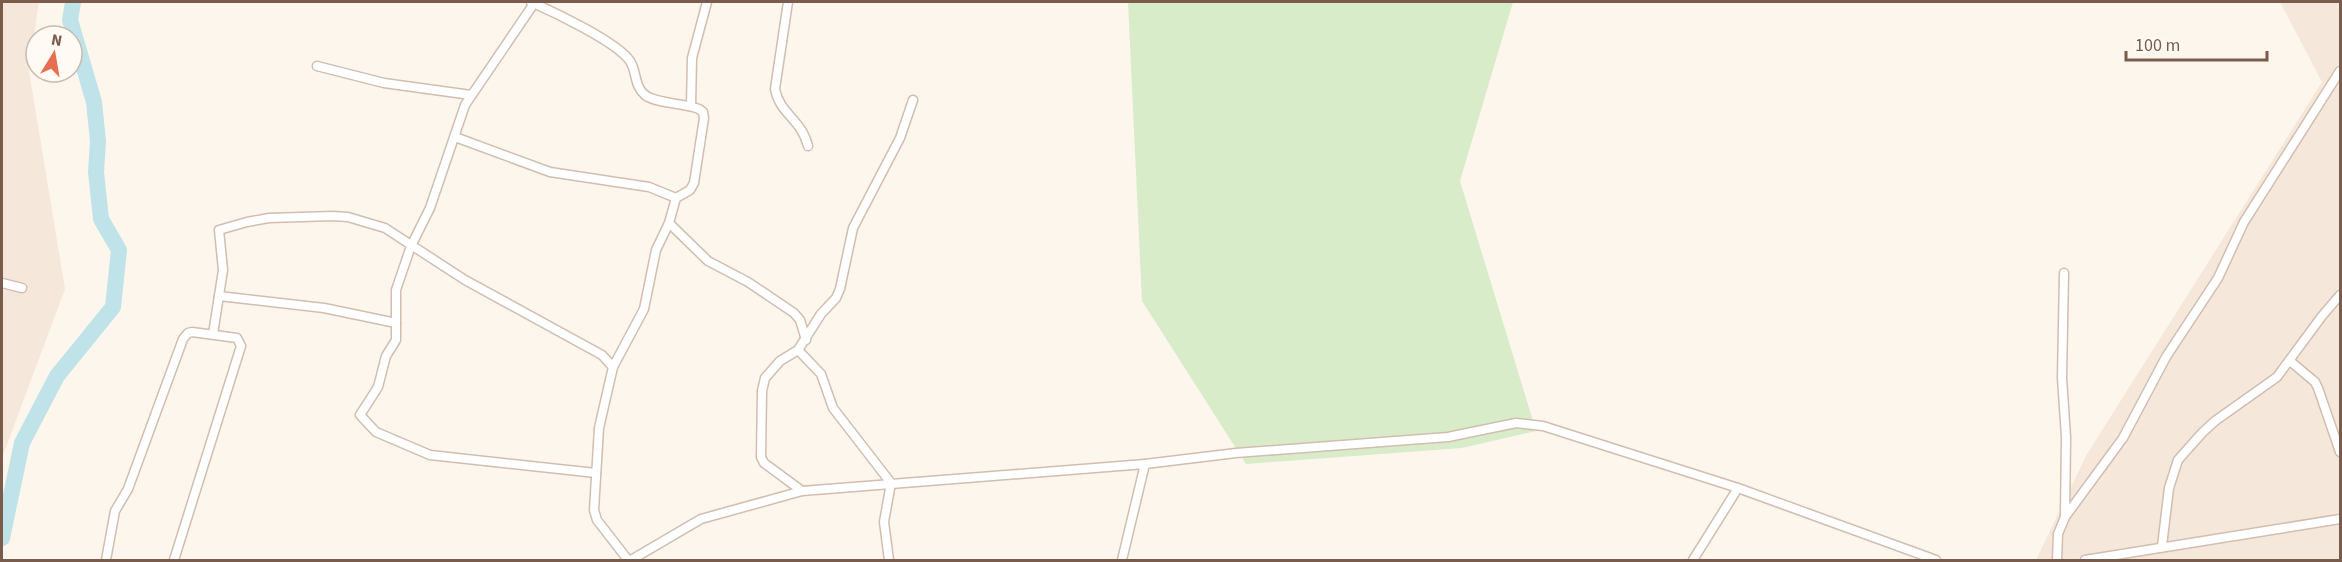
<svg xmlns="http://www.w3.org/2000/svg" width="2342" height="562" viewBox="0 0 2342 562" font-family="'Source Sans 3',sans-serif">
<rect width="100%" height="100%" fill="#fdf6ec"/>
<!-- residential -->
<g fill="#f5e8da">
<polygon points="2,2 39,2 29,71 65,289 2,458"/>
<polygon points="2280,2 2340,2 2340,560 2036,560 2087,454 2322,82"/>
</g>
<!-- green -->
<polygon fill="#d8ecc9" points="1128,2 1513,2 1460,181 1536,431 1462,448 1246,464 1142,301"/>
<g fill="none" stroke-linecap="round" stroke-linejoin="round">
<!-- river -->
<polyline stroke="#bfe3e8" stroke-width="16" points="2,538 22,443 57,376 113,307 119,250 101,219 96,172 98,141 94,102 70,20 73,2"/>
<defs>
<g id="minor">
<path d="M531,2C554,12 617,42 630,61C637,72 634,86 645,95C657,104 684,103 699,109L703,112L704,118L694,183L690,190L676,198L669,223L656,250L644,309L613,367L599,428L594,510L597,520L628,560"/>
<polyline points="535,2 465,105 430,208 411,246 396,290 396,340 386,356 378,387 360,415 376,432 430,455 596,473"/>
<path d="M788,2L775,89C780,115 801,118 808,146"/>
<polyline points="317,66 384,83 471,95"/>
<polyline points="691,106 692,58 707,2"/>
<polyline points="455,137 550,172 649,187 676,198"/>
<polyline points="669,223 708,261 748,282 794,313 800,320 806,340"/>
<polyline points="2064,273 2062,378 2066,437 2065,517"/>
<polyline points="2,283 22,288"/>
<polyline points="219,296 324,308 396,323"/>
<polyline points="213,334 223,270 219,230 247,222 269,218 333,216 348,217 385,228 465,280 602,355 613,367"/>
<polyline points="798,350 821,374 833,408 891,483 884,522 889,560"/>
<polyline points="2290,361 2315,382 2318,388 2340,452"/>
<polyline points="802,491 764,463 761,457 762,391 765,378 780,361 798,350 821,314 836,298 840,289 853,228 900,138 913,100"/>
<polyline points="2162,546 2169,488 2178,460 2202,433 2215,421 2277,377 2322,316 2340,295"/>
<polyline points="106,560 115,511 128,489 183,339 188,333 192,332 237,338 241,346 174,560"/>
<polyline points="631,560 701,519 802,491 1145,464 1236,453 1448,437 1516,423 1543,426 1738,488 1936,560"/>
<polyline points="1122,560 1145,464"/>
<polyline points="1693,560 1738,488"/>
<polyline points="2057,560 2058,534 2065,517 2123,438 2166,357 2218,278 2244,222 2340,71"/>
<polyline points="2085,560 2340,519"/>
</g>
</defs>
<!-- minor casing -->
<use href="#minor" stroke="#d1beb0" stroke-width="11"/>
<!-- minor -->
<use href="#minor" stroke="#fff" stroke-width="8"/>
</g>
<!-- border -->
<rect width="2342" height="562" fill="none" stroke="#7a5c4d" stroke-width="6"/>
<!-- north arrow -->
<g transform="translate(54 54) rotate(11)"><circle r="28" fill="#fffaf3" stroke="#cabbb1" stroke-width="1.5"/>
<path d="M0-4.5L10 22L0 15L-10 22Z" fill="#e76f51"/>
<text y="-9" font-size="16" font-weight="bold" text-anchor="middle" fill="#7a5c4d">N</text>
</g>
<!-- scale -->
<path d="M2126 51v9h141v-9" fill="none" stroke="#7a5c4d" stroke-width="3"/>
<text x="2135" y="51" font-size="18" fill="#7a5c4d" stroke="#fffaf3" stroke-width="4.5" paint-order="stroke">100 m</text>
</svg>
